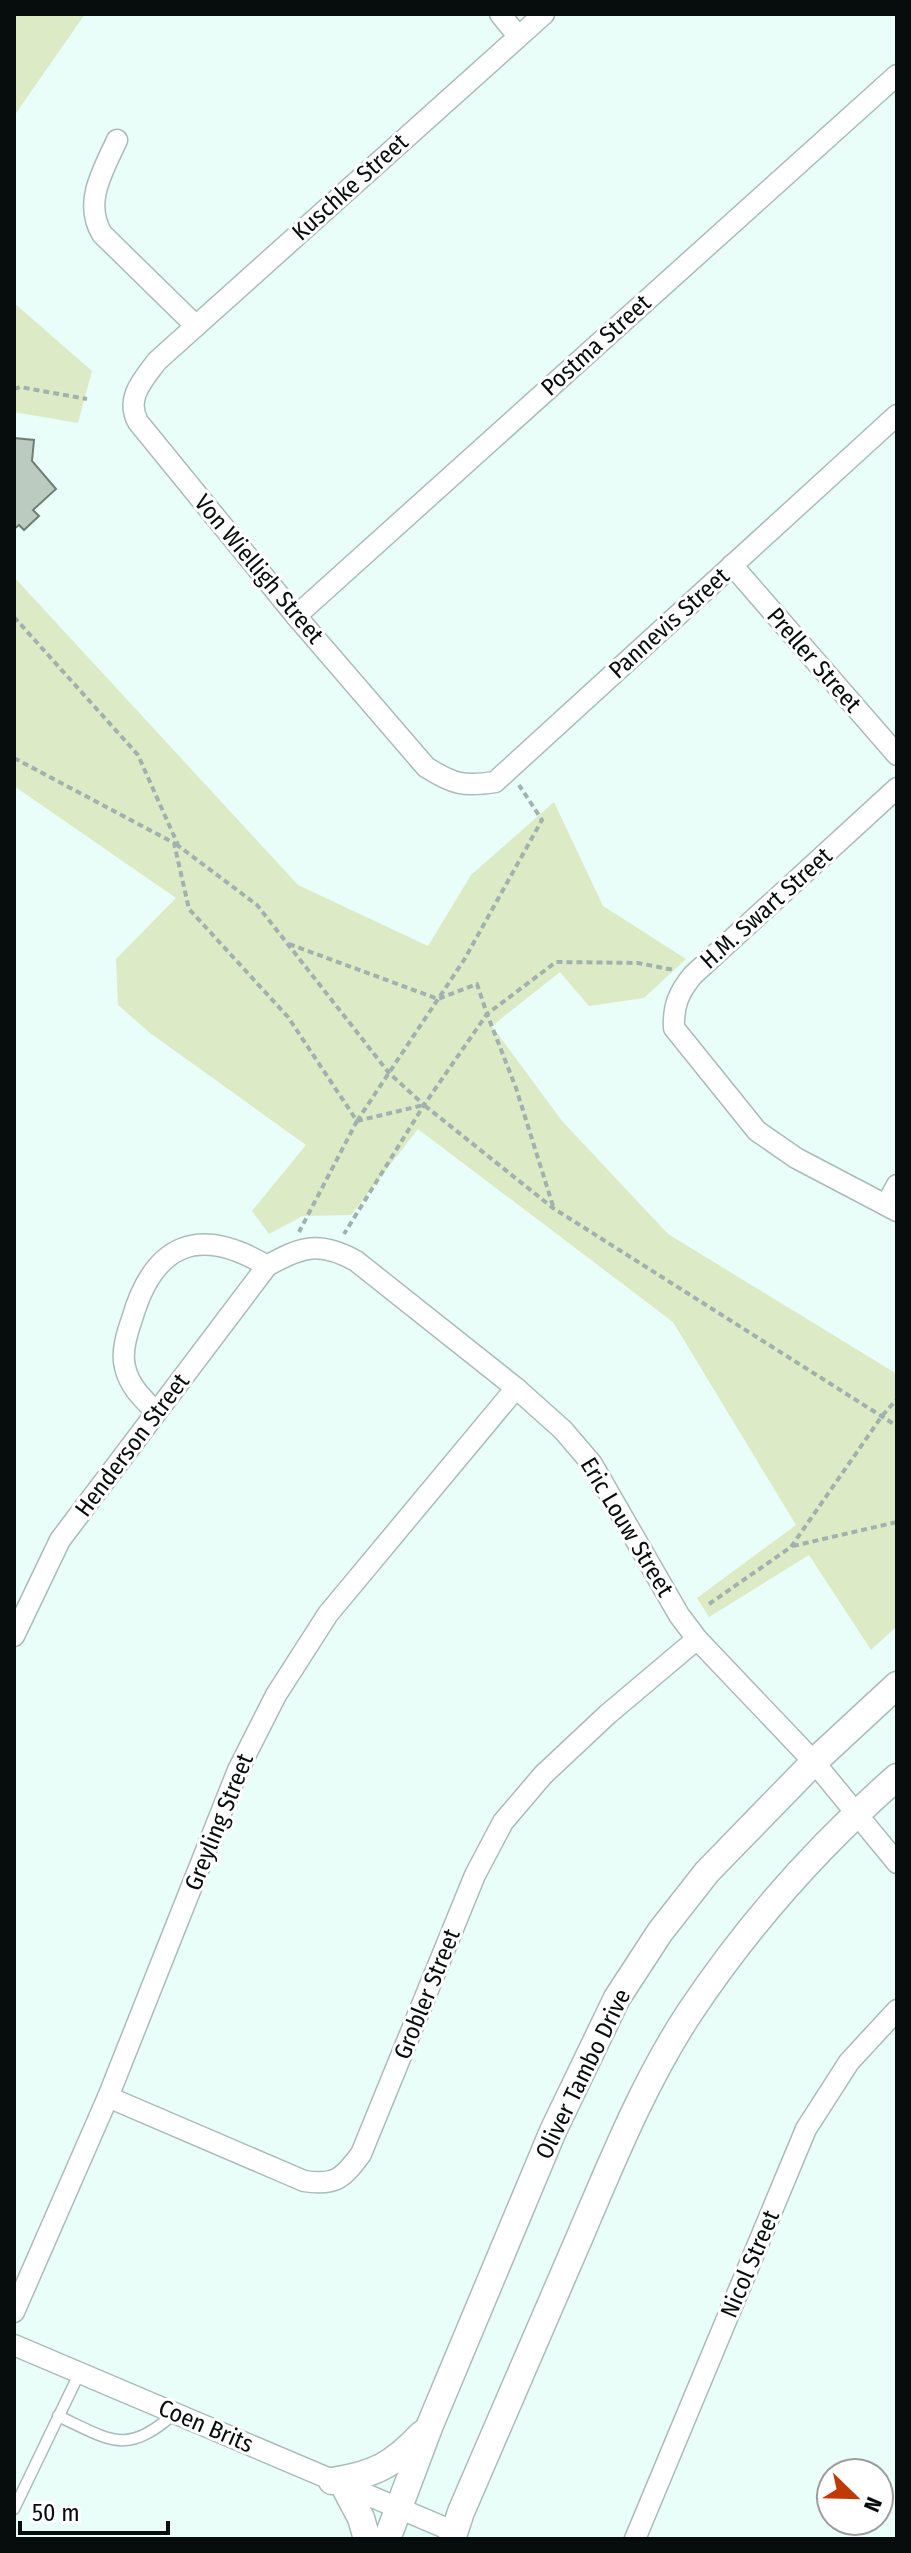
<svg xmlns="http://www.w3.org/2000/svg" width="911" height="2553" viewBox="0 0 911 2553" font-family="'Fira Sans Condensed',sans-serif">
<rect width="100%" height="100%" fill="#e9fdf9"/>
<!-- green -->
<g fill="#dcebc5">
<polygon points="14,14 85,14 14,116"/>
<polygon points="14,303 92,371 78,423 14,412"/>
<polygon points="14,577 298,885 428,946 471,875 554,802 603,906 686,959 644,998 589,1006 560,972 492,1026 562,1121 668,1234 897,1374 897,1626 871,1650 809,1555 709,1617 697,1598 796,1525 673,1322 418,1129 351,1215 303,1216 269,1234 252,1211 306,1145 150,1033 118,1005 116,959 176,898 14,786"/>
</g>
<!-- building -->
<polygon fill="#bccbc0" stroke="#707e74" stroke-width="2" points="14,438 34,440 32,461 56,489 33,510 39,516 24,530 19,525 14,529"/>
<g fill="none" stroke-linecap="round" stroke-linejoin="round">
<defs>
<g id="service">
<path d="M58,2416C112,2441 126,2456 175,2413"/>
<polyline points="14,2509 80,2372"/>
</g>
<g id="minor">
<polyline points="500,14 518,36"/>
<path d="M544,14L157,361C143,380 125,398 138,422L296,616L426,767C453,784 463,787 495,782L897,415"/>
<path d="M117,140C103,171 83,202 102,234L196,326"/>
<polyline points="732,565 897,755"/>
<polyline points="296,616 897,75"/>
<path d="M897,788L693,975C679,992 673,1005 674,1028L757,1131L796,1158L897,1211"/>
<polyline points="886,1205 897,1185"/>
<path d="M156,1412C143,1399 129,1386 125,1367C121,1352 127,1333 132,1319C154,1243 199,1225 267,1266"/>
<path d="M14,1636L60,1540L267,1266C302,1246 320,1241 356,1261L516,1388L563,1430L592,1464L679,1615L697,1639L814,1762L897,1863"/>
<path d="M108,2097L304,2181C336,2186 343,2178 361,2154L475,1875L503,1822L543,1775L608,1714L697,1639"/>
<polyline points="14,2312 108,2097 238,1770 276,1695 328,1614 516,1388"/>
<polyline points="14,2345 455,2532"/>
<polyline points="635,2539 806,2129 849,2062 897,2010"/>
</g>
<g id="tertiary">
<path d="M332,2481C374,2475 393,2465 422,2434"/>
<polyline points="344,2486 361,2518 367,2539"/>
<polyline points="387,2539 430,2425 553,2131 617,1998 660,1932 707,1872 814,1762 897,1685"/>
<path d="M452,2539L461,2512C501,2419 541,2327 581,2234C613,2159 645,2080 690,2012C748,1925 818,1846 897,1777"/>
</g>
</defs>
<!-- service casing -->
<use href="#service" stroke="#a9bcb9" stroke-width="13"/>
<!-- minor casing -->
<use href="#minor" stroke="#a9bcb9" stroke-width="23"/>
<!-- tertiary casing -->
<use href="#tertiary" stroke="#a9bcb9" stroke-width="29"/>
<!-- path -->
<g stroke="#a1b1ae" stroke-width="4" stroke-dasharray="6 4" stroke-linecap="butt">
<polyline points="14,389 20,387 87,399"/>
<polyline points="14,617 138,755 178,845"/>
<polyline points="14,758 174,843 189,909 288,1017 357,1121 299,1232"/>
<polyline points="176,844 257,905 389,1073 424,1105"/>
<polyline points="289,944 438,999 477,984 487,1014 424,1105 344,1234"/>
<polyline points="357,1121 424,1105 553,1208 897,1426"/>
<polyline points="357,1121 464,960 542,820 519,785"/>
<polyline points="553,1206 516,1088 487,1014 556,962 638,963 674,970"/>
<polyline points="793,1546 897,1522"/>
<polyline points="709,1604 791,1547 882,1416 897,1399"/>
</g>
<!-- service -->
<use href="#service" stroke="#fff" stroke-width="10"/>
<!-- minor -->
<use href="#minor" stroke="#fff" stroke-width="20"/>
<!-- tertiary -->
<use href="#tertiary" stroke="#fff" stroke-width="26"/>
</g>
<g text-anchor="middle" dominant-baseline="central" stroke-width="6" stroke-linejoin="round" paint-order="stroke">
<!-- street labels -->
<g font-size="24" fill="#070d0c" stroke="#fff">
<text transform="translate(350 187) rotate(-42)">Kuschke Street</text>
<text transform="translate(596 345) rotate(-42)">Postma Street</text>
<text transform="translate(259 569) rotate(50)">Von Wielligh Street</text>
<text transform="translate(669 623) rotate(-42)">Pannevis Street</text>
<text transform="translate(814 660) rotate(49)">Preller Street</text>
<text transform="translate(766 908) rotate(-42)">H.M. Swart Street</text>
<text transform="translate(132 1445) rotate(-53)">Henderson Street</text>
<text transform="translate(627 1527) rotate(59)">Eric Louw Street</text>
<text transform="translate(219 1822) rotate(-68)">Greyling Street</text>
<text transform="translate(427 1994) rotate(-68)">Grobler Street</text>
<text transform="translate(583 2074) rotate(-64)">Oliver Tambo Drive</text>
<text transform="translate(750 2264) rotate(-67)">Nicol Street</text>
<text transform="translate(206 2426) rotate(23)">Coen Brits</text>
</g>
</g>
<!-- border -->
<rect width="911" height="2553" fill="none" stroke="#070d0c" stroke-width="32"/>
<!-- north arrow -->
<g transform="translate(855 2497) rotate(113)"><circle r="38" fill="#ffffff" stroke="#9c9e9e" stroke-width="2"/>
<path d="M0-6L14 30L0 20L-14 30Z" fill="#c13905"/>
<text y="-12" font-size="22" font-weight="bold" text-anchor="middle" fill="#070d0c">N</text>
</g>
<!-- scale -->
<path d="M20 2521v12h148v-12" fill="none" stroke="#070d0c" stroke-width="4"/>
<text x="32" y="2521" font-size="24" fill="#070d0c" stroke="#ffffff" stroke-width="6" paint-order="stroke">50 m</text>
</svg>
